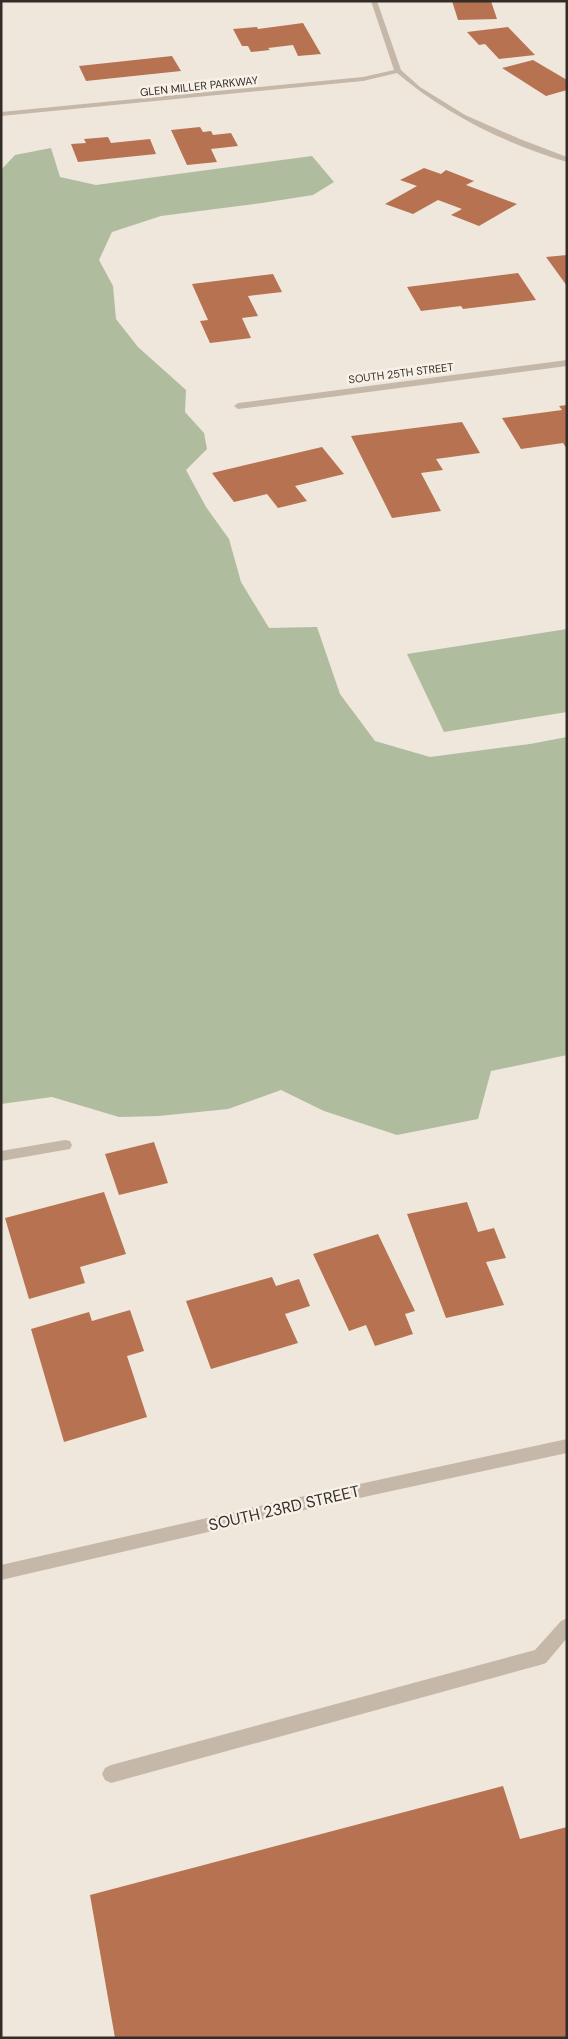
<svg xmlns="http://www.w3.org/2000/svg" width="568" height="2039" viewBox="0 0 568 2039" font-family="'DM Sans',sans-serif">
<rect width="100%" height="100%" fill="#efe7dc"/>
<!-- green -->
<g fill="#afbc9e">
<polygon points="51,148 60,177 96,185 312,156 334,182 313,195 262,203 161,216 112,232 99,260 113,286 116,319 138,347 186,390 185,412 204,433 207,449 186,470 206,507 229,539 241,582 269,628 317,627 340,694 375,741 430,757 530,744 567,737 567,1055 491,1071 478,1119 397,1135 324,1111 281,1090 228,1109 159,1116 119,1117 52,1097 1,1104 1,170 15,155"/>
<polygon points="567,629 567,712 444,732 407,654"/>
</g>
<!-- building -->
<g fill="#b77351">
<polygon points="452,1 491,1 497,19 458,20"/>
<polygon points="303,23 321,54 298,56 293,45 268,48 270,50 251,52 248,46 242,46 233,29 257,27 258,29"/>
<polygon points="508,27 535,55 499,59 485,44 479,45 467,32"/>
<polygon points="172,56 181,71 86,81 79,66"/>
<polygon points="533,60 567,80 567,90 546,96 502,68"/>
<polygon points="200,127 203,132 211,131 213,135 231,133 238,146 211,149 217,162 187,165 171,130"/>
<polygon points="108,137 111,143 150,139 156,154 78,162 71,144 86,143 84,139"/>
<polygon points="424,168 441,174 446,170 474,181 466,185 517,204 479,226 451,215 462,209 438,200 413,214 385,204 417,186 400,180"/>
<polygon points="567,255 567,286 546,257"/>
<polygon points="518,273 536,300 463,309 461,306 421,311 407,287"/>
<polygon points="273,274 282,292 248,296 258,316 242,318 251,338 210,343 200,321 208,320 192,284"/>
<polygon points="567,405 567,449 563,443 521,449 502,418 562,410 559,406"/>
<polygon points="462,422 480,453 436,459 443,470 421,473 441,511 392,518 351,436"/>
<polygon points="322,447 344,474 295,486 307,501 278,508 267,494 234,502 212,473"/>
<polygon points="154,1142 168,1183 119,1195 105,1154"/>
<polygon points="104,1192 126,1254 80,1267 85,1283 29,1299 5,1218"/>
<polygon points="467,1202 478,1232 494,1228 506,1258 486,1262 504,1305 446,1318 407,1214"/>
<polygon points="378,1234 415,1311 405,1314 413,1334 375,1346 366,1325 349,1331 313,1254"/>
<polygon points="272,1277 276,1286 299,1279 310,1306 285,1314 298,1343 211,1369 186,1301"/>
<polygon points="130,1310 144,1351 127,1356 147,1417 64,1442 31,1329 89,1312 92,1321"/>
<polygon points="503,1786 520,1839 567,1827 567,2038 115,2038 90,1895"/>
</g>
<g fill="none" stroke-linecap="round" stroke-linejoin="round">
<!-- service -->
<g fill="#c5b8a9" fill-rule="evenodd">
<polygon points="65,1140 70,1141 72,1145 70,1149 1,1161 1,1151"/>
<polygon points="567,1618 567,1638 546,1663 540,1665 111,1783 105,1780 102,1774 105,1768 111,1765 535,1650 561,1621"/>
</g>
<!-- minor -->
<g fill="#c5b8a9" fill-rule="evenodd">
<path d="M371,1H377L401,70L420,87L465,115L520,139L567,157V162C506,144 445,114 397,73L363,81L1,116V112L363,77L394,70Z"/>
<polygon points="567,360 567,366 238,409 234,406 238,403"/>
<polygon points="567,1439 567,1453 286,1514 1,1580 1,1565 286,1500"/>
</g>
</g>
<g text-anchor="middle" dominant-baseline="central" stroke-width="5" stroke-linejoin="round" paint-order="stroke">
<!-- far-street labels -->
<g font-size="11" fill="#332d28" stroke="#f7f1e8">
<text transform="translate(199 86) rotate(-6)">GLEN MILLER PARKWAY</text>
<text transform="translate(401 373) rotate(-7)">SOUTH 25TH STREET</text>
</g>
<!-- near-street labels -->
<g font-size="16" fill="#332d28" stroke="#f7f1e8">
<text transform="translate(284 1508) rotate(-13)">SOUTH 23RD STREET</text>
</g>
</g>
<!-- border -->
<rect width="568" height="2039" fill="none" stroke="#332d28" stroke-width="5"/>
</svg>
